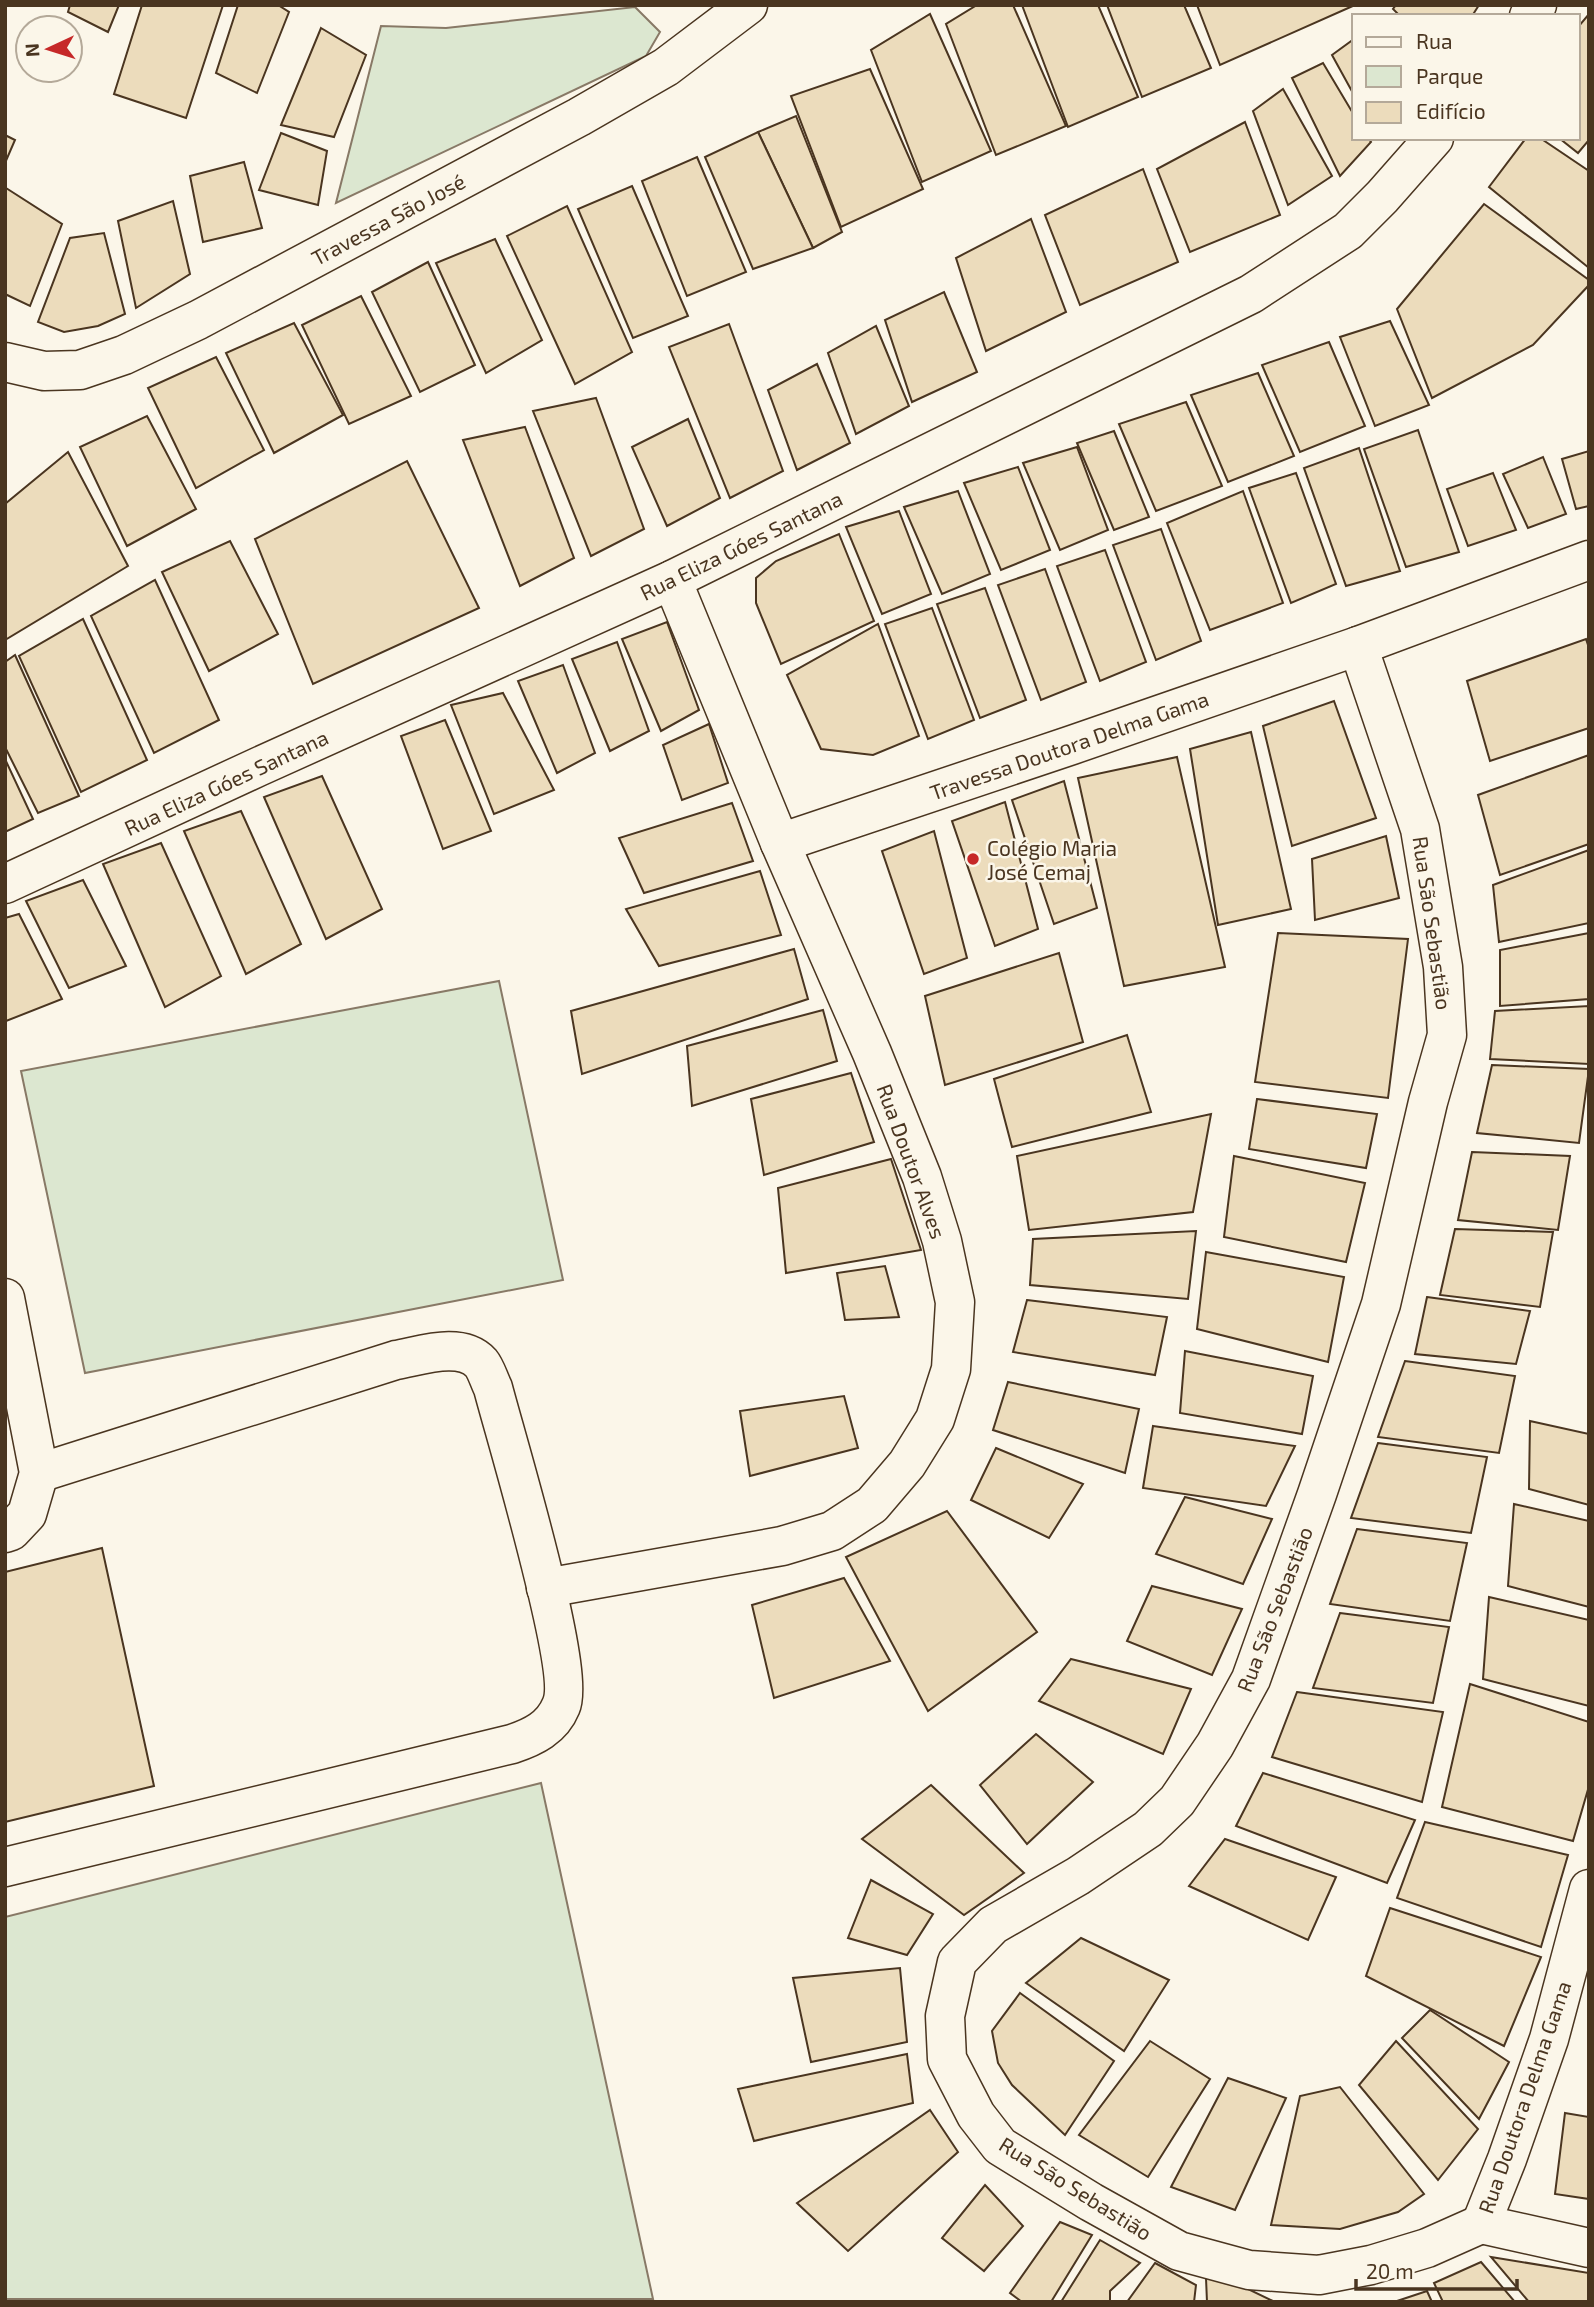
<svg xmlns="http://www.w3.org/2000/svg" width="1594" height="2307" viewBox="0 0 1594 2307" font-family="'Exo 2',sans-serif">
<rect width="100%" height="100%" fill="#fbf6e9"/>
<!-- green -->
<g fill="#dce7d0" stroke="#887966" stroke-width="2">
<polygon points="635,7 660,32 646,56 336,203 381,26 446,28"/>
<polygon points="499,981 563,1280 85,1373 21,1071"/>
<polygon points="541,1783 653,2299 5,2299 5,1917"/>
</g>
<!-- building -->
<g fill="#ecdcbc" stroke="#4a3520" stroke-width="2">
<polygon points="70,5 119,5 108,32 68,12"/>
<polygon points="142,5 223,5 186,118 114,94"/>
<polygon points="238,5 278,5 289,12 257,93 216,73"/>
<polygon points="977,5 1013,5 1066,126 996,155 946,24"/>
<polygon points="1022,5 1098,5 1138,97 1068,127"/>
<polygon points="1107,5 1184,5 1211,68 1142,97"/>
<polygon points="1197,5 1355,5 1220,65"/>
<polygon points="1396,5 1479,5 1472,16 1400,16 1393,9"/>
<polygon points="930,14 991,151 922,182 871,50"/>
<polygon points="1589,14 1589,140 1578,153 1559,138 1578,138 1578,27"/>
<polygon points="321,28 366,55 334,137 281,125"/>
<polygon points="1354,39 1354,95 1332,55"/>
<polygon points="1323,63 1354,115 1354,138 1368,138 1371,142 1340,176 1292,78"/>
<polygon points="870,69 923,189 841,227 791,96"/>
<polygon points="1283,89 1332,176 1288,205 1253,111"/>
<polygon points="796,116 842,232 813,248 758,132"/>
<polygon points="1245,122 1280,215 1190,252 1157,169"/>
<polygon points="758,132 813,248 753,269 705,157"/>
<polygon points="281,133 327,151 318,205 259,190"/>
<polygon points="5,135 15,140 5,163"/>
<polygon points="1526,138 1540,138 1589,171 1589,268 1489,187"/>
<polygon points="697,157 746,272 687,296 642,181"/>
<polygon points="244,162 262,228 203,242 190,176"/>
<polygon points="1143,169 1178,262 1080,305 1045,215"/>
<polygon points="632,186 688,316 633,338 578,209"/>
<polygon points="6,188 62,224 30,306 5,294"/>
<polygon points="173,201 190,274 136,308 118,221"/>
<polygon points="1484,204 1589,280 1589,285 1533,345 1432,398 1397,309"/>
<polygon points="567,206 632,352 575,384 507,236"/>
<polygon points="1031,219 1066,312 986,351 956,258"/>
<polygon points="104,233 125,314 98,326 64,332 38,322 70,238"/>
<polygon points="495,239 542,340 486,373 436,263"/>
<polygon points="428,262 475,365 420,392 372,292"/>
<polygon points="944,292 977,372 912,402 885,320"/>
<polygon points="361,296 411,396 349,424 302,325"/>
<polygon points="1390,321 1429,405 1375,426 1340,337"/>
<polygon points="294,323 343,415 274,453 226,353"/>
<polygon points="729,324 783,471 730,498 669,347"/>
<polygon points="876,326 909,406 856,434 828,353"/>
<polygon points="1329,342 1365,426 1300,452 1262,365"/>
<polygon points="216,357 264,450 196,488 148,388"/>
<polygon points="817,364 850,443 797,470 768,390"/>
<polygon points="1258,373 1294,456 1228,482 1191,395"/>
<polygon points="596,398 644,529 591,556 533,411"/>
<polygon points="1186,402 1222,486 1156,511 1119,424"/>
<polygon points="147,416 196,509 127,546 80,447"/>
<polygon points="688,419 720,498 667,526 632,447"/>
<polygon points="525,427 574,558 520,586 463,440"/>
<polygon points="1418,430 1459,552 1406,567 1364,449"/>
<polygon points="1114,431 1149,517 1114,530 1077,443"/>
<polygon points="1077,447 1108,530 1060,550 1023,463"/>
<polygon points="1359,448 1400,571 1346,586 1304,468"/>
<polygon points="1589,451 1589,506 1576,509 1562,459"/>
<polygon points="68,452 128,566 5,640 5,504"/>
<polygon points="1543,457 1566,514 1528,528 1503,474"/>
<polygon points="407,461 479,608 313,684 255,539"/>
<polygon points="1018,467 1050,550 1001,570 964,483"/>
<polygon points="1296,473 1336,584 1291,603 1249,488"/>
<polygon points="1493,473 1516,530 1468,546 1447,489"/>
<polygon points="958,491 990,574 942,594 904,507"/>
<polygon points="1243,491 1283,603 1210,630 1167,523"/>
<polygon points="899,511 931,594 882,614 846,527"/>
<polygon points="1161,529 1201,641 1156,660 1113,545"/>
<polygon points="839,534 874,621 781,664 756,603 756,578 776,561"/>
<polygon points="230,541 278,634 209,671 162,572"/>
<polygon points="1105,550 1146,662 1100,681 1057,566"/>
<polygon points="1045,569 1086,682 1041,700 998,585"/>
<polygon points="155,580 219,720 154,753 91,616"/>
<polygon points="985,588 1026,700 980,718 937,604"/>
<polygon points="932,608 974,720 928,739 885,624"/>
<polygon points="83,619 147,760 81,792 19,656"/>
<polygon points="667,622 699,710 661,731 622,639"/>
<polygon points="878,624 919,736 873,755 821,749 787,675"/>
<polygon points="1586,639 1589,648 1589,728 1490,761 1467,681"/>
<polygon points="617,642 649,731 610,751 572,659"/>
<polygon points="15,655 79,796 38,813 5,747 5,662"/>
<polygon points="563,665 595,753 557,773 518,681"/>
<polygon points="503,693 554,790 494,814 451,705"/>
<polygon points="1334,701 1376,818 1292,846 1263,726"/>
<polygon points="445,720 491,831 443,849 401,736"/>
<polygon points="709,724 728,783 682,800 663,745"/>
<polygon points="1251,732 1291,909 1218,925 1190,749"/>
<polygon points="1589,755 1589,844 1500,875 1478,795"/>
<polygon points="1177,757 1225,967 1124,986 1078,778"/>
<polygon points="5,759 33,819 5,832"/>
<polygon points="322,776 382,909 326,939 264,797"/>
<polygon points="1064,781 1097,908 1054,924 1012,800"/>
<polygon points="1005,802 1038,929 995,946 952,821"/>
<polygon points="732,803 753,861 644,893 619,838"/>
<polygon points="241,811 301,944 246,974 184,831"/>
<polygon points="934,831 967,958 924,974 882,851"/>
<polygon points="1386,836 1399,898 1315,920 1312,859"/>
<polygon points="161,843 221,976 165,1007 103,864"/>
<polygon points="1589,850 1589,923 1499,942 1493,885"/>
<polygon points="760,871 781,935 659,966 626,909"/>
<polygon points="83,880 126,966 69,988 26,901"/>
<polygon points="19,914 62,999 6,1021 5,918"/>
<polygon points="1278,933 1408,939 1388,1098 1255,1082"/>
<polygon points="1589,933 1589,999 1500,1006 1500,950"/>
<polygon points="794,949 808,999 582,1074 571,1011"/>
<polygon points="1059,953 1083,1042 945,1085 925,996"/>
<polygon points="1589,1006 1589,1064 1490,1059 1495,1011"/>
<polygon points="823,1010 837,1061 692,1106 687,1046"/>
<polygon points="1127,1035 1151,1112 1012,1147 994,1079"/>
<polygon points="1492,1065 1589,1069 1579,1143 1477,1133"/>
<polygon points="851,1073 874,1142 764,1175 751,1099"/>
<polygon points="1257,1099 1377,1114 1366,1168 1249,1149"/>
<polygon points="1211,1114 1193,1212 1029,1230 1017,1156"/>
<polygon points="1472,1152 1570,1156 1558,1230 1458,1220"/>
<polygon points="1234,1156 1365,1183 1346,1262 1224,1237"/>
<polygon points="891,1159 921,1250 786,1273 778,1188"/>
<polygon points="1455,1229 1553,1232 1540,1307 1440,1295"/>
<polygon points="1196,1231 1188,1299 1030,1285 1033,1239"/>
<polygon points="1206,1252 1344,1277 1328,1362 1197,1329"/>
<polygon points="885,1266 899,1317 845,1320 837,1273"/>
<polygon points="1427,1297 1530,1311 1516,1364 1415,1354"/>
<polygon points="1027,1300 1167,1317 1155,1375 1013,1352"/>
<polygon points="1185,1351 1313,1376 1302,1434 1180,1413"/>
<polygon points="1405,1361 1515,1376 1499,1453 1378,1437"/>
<polygon points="1008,1382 1139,1409 1125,1473 993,1430"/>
<polygon points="844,1396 858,1448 750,1476 740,1411"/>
<polygon points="1530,1421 1589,1434 1589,1505 1529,1489"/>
<polygon points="1153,1426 1295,1446 1266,1506 1143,1488"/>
<polygon points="1378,1443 1487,1457 1471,1533 1351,1518"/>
<polygon points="996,1448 1083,1484 1049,1538 971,1500"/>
<polygon points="1185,1497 1272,1519 1243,1584 1156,1554"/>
<polygon points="1514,1504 1589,1521 1589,1607 1508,1586"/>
<polygon points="947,1511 1037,1632 928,1711 846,1557"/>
<polygon points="1357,1529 1467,1543 1450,1621 1330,1604"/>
<polygon points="102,1548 154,1786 5,1822 5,1572"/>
<polygon points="844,1578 890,1661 774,1698 752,1605"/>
<polygon points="1152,1586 1242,1609 1212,1675 1127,1641"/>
<polygon points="1489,1597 1589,1620 1589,1706 1483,1679"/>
<polygon points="1340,1613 1449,1627 1433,1703 1313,1688"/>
<polygon points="1071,1659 1191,1689 1163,1754 1039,1701"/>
<polygon points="1470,1684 1589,1722 1589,1786 1573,1841 1442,1807"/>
<polygon points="1297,1692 1443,1712 1422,1802 1272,1757"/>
<polygon points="1036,1734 1093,1782 1027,1844 980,1785"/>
<polygon points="1263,1773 1415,1820 1387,1883 1236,1826"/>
<polygon points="931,1785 1024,1873 964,1915 862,1839"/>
<polygon points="1425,1822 1568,1855 1541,1947 1397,1898"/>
<polygon points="1225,1839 1336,1877 1308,1940 1189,1886"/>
<polygon points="871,1880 933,1914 907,1955 848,1938"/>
<polygon points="1390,1908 1541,1957 1504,2046 1366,1976"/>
<polygon points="1081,1938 1169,1980 1124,2051 1026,1983"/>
<polygon points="900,1968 907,2042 811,2062 793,1978"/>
<polygon points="1020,1993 1114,2061 1065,2135 1012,2085 998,2063 992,2031"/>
<polygon points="1430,2010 1509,2062 1479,2119 1402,2038"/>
<polygon points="1150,2041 1210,2079 1148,2177 1079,2135"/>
<polygon points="1396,2041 1478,2129 1438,2180 1359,2085"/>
<polygon points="907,2054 913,2103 754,2141 738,2089"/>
<polygon points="1228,2078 1286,2098 1235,2210 1171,2187"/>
<polygon points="1340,2087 1424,2194 1398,2212 1340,2229 1271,2225 1300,2096"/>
<polygon points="930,2110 958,2152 848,2251 797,2203"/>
<polygon points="1565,2113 1589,2117 1589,2199 1555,2194"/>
<polygon points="985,2185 1023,2226 984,2271 942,2238"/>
<polygon points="1060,2222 1092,2235 1051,2302 1022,2302 1010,2293"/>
<polygon points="1100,2240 1140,2263 1110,2291 1110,2302 1061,2302"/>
<polygon points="1491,2257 1589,2273 1589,2302 1529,2302"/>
<polygon points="1481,2262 1515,2302 1443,2302 1434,2283"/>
<polygon points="1155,2263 1196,2285 1194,2302 1127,2302"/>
<polygon points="1223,2277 1275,2302 1207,2302 1206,2278"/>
<polygon points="1427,2291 1432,2302 1394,2302"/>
</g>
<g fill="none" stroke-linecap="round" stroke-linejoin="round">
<defs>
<g id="street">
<polyline points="1529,16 1537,5"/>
<polyline points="5,362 44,371 80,370 124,355 198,320 579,117 666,67 748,5"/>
<polyline points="1358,646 1420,829 1443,967 1447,1035 1428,1102 1381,1304 1317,1494 1251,1679 1215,1745 1177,1801 1148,1829 1078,1876 993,1925 957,1962 945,2016 947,2059 976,2115 1000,2146 1091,2202 1179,2251 1249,2270 1319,2275 1371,2265 1427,2248 1481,2224"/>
<polyline points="780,843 1072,745 1358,646 1589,560"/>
<polyline points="5,884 258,767 672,580 1251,294 1348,231 1382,197 1434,138"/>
<polyline points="5,1298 39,1473 27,1514 11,1531 5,1533"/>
<polyline points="546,1588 782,1546 832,1531 872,1505 907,1464 935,1419 951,1369 955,1302 942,1241 922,1177 872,1053 780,843 672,580"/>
<path d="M5,1867L512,1744C533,1737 552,1728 561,1706C577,1671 506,1438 493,1388C489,1380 486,1369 481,1363C461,1341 420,1356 396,1360L39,1473"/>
<polyline points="1481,2224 1507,2159 1549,2039 1589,1889"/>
<polyline points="1481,2224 1589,2248"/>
</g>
</defs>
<!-- street casing -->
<use href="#street" stroke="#4a3520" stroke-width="41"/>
<!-- street -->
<use href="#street" stroke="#fbf6e9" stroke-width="38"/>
</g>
<!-- markers -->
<circle fill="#c62828" stroke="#fbf6e9" stroke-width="2.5" cx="973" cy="859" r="7"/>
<g text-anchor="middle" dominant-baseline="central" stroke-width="5" stroke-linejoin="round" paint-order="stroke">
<!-- street labels -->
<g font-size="21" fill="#4a3520" stroke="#fbf6e9">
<text transform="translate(388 219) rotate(-28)">Travessa São José</text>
<text transform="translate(741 545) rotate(-26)">Rua Eliza Góes Santana</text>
<text transform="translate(1069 745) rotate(-19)">Travessa Doutora Delma Gama</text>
<text transform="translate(226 782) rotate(-25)">Rua Eliza Góes Santana</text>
<text transform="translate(1433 923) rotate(82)">Rua São Sebastião</text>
<text transform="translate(912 1161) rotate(70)">Rua Doutor Alves</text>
<text transform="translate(1274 1609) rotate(-69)">Rua São Sebastião</text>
<text transform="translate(1524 2097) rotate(-71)">Rua Doutora Delma Gama</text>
<text transform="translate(1076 2188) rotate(32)">Rua São Sebastião</text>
</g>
<!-- poi labels -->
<g font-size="21" fill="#4a3520" stroke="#fbf6e9" text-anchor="start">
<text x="987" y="847">Colégio Maria<tspan x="987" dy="24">José Cemaj</tspan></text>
</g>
</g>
<!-- border -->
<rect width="1594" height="2307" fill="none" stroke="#4a3520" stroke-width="14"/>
<!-- legend -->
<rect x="1352" y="14" width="228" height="126" fill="#fbf6e9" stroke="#b4a999" stroke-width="2"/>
<rect x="1366" y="37" width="35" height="10" fill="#fbf6e9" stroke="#b4a999" stroke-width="2"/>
<text x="1416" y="49" font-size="21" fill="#4a3520">Rua</text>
<rect x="1366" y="66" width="35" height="21" fill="#dce7d0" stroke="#b4a999" stroke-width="2"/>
<text x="1416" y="84" font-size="21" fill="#4a3520">Parque</text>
<rect x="1366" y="102" width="35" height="21" fill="#ecdcbc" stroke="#b4a999" stroke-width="2"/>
<text x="1416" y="119" font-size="21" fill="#4a3520">Edifício</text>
<!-- north arrow -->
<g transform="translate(49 49) rotate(266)"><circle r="33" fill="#fbf6e9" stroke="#b4a999" stroke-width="2"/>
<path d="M0-5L12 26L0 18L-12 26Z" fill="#c62828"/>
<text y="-10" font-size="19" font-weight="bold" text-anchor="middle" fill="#4a3520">N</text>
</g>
<!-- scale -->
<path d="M1356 2279v10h161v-10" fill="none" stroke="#4a3520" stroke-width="3.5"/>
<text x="1366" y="2279" font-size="21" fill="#4a3520" stroke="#fbf6e9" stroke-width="5" paint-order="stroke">20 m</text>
</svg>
